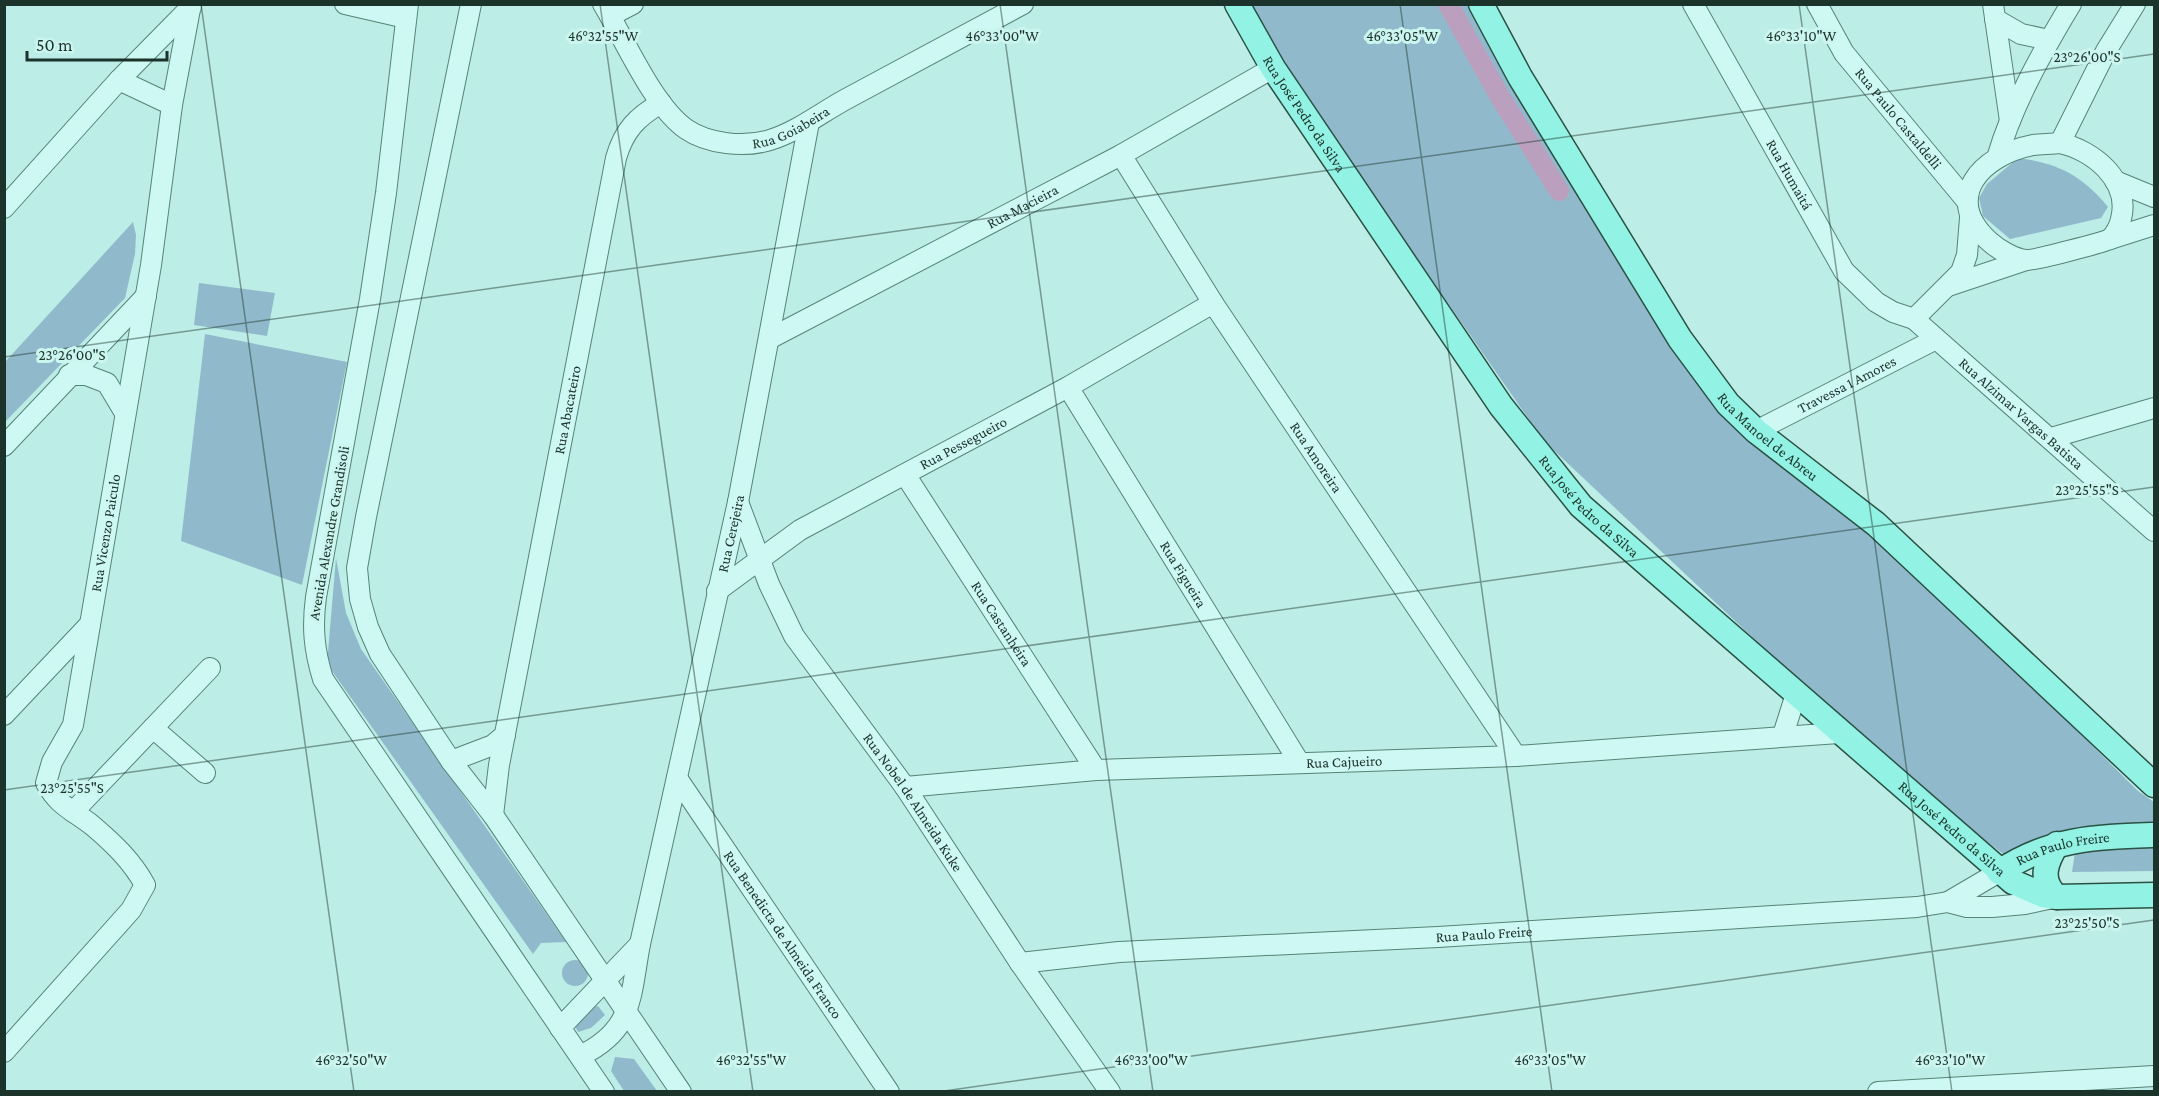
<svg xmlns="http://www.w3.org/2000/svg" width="2159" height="1096" viewBox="0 0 2159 1096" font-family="'Crimson Pro',serif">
<rect width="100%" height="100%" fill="#bcede6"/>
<!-- green -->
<g fill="#90bacb">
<polygon points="1249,5 1473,5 1686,367 1707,396 1724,413 1901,556 2138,791 2154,802 2154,829 2006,856 1934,802 1835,715 1544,441 1275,55"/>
<path d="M2018,158C2058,163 2083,176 2108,207L2101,218L2010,239L1983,216L1979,198L1987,184Z"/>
<polygon points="133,222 136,235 135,254 125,298 5,422 5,362"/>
<polygon points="199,283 275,293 267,336 194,325"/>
<polygon points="205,334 347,362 302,585 181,541"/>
<polygon points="336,558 346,613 361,649 566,942 541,943 533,954 327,664"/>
<polygon points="2154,842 2154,871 2072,872 2076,846"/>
<circle cx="575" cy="973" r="13"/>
<polygon points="598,1006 605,1015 591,1028 578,1032 575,1026 586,1010"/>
<polygon points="615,1057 634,1059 657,1091 624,1091 611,1071"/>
</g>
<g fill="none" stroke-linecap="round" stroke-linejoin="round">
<!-- canal -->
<polyline stroke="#baa0be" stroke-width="20" points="1448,4 1500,97 1559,191"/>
<defs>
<g id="minor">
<polyline points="345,4 406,18"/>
<path d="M408,4L386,193L370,299L316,597C312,627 314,650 323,679L604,1092"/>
<polyline points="471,4 366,517 357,568 360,599 368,627 380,654 451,761 493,815 681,1092"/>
<path id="s1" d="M603,4C625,40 653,106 686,129C708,144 744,148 770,140C799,131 823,111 850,97C907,66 965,35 1023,4"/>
<path id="s2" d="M1693,4L1844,271L1876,302L1893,312L1914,319L2154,531"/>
<path id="s3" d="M1817,4L1844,53L1966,200"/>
<polyline points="1993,4 2010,121"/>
<polyline points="610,16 633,4"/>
<polyline points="1995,19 2021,34 2049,40"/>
<polyline points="119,80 172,105"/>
<path d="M2060,143C2093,150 2131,181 2121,219C2120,225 2115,235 2110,239C2105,242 2032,261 2026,260C2014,259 1998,249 1990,242C1941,198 1981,155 2033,145C2042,144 2051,144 2060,143Z"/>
<polyline points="2060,143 2106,51 2135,4"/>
<path id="s4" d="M1121,155L1213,303L1516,756"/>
<path d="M1997,158C2013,104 2042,52 2071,4"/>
<polyline points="2115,181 2154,197"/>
<polyline points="4,208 119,80 191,7"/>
<polyline points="2110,239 2154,225"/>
<polyline points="1948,286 2026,260"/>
<polyline points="1914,319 1961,272 1967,255 1970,218"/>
<path id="s5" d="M769,339L1121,155L1273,68"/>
<polyline points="69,375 86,375 107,383 125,413"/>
<path id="s6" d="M1068,387L1299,762"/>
<path id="s7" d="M1756,431L1936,339"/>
<polyline points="2051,438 2154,408"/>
<polyline points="4,446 146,296"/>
<path id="s8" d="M906,476L1096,770"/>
<path id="s9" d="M738,502L769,584L794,636L905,787L1020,963L1110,1092"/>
<path id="s10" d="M717,591L800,530L1068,387L1213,303"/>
<polyline points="4,715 90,624"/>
<polyline points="153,728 205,773"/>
<polyline points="1783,735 1796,694"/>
<polyline points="451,761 493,745 505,735"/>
<path id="s11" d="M677,778L889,1092"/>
<path id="s12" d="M905,787L1096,770L1516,756L1839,733"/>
<polyline points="73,812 210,668"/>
<path id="s13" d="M493,815L499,765L616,158C624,130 637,117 661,103"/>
<polyline points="1948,902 1999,872"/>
<path id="s14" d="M1020,963L1119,952L1438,937L1917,907L1948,902L1967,907H1992L2025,904L2057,897"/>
<polyline points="560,1028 640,944"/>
<path id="s15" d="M4,1052L131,910L145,885C132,861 114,844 93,826C73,810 59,807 46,783L52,762L73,725L151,265L172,105L191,4"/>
<path id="s16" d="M580,1056C634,1030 630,997 640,944L738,502L809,122"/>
<polyline points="1878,1092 2154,1076"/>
</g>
<g id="major">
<path id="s17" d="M1237,4L1273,68L1501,406L1581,506L2013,882L2043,895L2057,897L2154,895"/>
<path id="s18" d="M1481,4L1520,77L1680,339L1728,404L1756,431L1876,524L2154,785"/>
<path d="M2057,844C2046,862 2038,880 2057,897"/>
<path id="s19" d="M1999,872C2051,838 2094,837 2154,835"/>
</g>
</defs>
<!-- minor casing -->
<use href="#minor" stroke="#568476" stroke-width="22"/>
<!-- major casing -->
<use href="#major" stroke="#2a5143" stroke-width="27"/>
<!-- minor -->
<use href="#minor" stroke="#cef8f3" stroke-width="20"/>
<!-- major -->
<use href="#major" stroke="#92f2e4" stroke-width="24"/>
</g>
<!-- ticks -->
<path fill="none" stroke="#1b332b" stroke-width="1.5" stroke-opacity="0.45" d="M201,4L354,1092M600,4L753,1092M1000,4L1153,1092M1400,4L1552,1092M1799,4L1952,1092M4,357L2154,54M4,790L2154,487M937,1092L2154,920"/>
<g text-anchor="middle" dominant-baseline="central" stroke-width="6" stroke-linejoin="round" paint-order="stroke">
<!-- street labels -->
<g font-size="15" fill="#1b332b" stroke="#cbf5ef">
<text stroke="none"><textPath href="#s17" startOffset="129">Rua José Pedro da Silva</textPath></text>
<text stroke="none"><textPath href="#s3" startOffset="141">Rua Paulo Castaldelli</textPath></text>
<text stroke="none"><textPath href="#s1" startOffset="262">Rua Goiabeira</textPath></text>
<text stroke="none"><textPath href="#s2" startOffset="196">Rua Humaitá</textPath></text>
<text stroke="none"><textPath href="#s5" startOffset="286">Rua Macieira</textPath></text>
<text stroke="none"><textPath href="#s7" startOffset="102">Travessa 1 Amores</textPath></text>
<text stroke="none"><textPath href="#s13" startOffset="412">Rua Abacateiro</textPath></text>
<text stroke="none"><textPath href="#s2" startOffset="536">Rua Alzimar Vargas Batista</textPath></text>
<text stroke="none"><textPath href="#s18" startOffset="522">Rua Manoel de Abreu</textPath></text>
<text stroke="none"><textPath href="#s10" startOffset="288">Rua Pessegueiro</textPath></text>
<text stroke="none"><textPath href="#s4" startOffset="360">Rua Amoreira</textPath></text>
<text stroke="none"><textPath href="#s17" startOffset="615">Rua José Pedro da Silva</textPath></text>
<text stroke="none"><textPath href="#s15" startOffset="622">Rua Vicenzo Paiculo</textPath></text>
<text transform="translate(329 533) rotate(-80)">Avenida Alexandre Grandisoli</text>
<text stroke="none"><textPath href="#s16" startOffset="555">Rua Cerejeira</textPath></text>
<text stroke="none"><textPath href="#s6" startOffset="220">Rua Figueira</textPath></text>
<text stroke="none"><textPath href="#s8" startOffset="176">Rua Castanheira</textPath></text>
<text stroke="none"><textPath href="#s12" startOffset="440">Rua Cajueiro</textPath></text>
<text stroke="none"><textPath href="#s9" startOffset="350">Rua Nobel de Almeida Kuke</textPath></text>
<text stroke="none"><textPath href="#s17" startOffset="1101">Rua José Pedro da Silva</textPath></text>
<text stroke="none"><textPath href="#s19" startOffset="69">Rua Paulo Freire</textPath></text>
<text stroke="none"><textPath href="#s14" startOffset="465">Rua Paulo Freire</textPath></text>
<text stroke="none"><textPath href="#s11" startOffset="189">Rua Benedicta de Almeida Franco</textPath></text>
</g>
</g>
<g font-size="15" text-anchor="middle" fill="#1b332b" stroke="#cbf5ef" stroke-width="6" stroke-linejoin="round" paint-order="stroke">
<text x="603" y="41">46°32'55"W</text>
<text x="1002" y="41">46°33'00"W</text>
<text x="1402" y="41">46°33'05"W</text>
<text x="1801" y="41">46°33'10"W</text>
<text x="2087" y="62">23°26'00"S</text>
<text x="72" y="360">23°26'00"S</text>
<text x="2087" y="495">23°25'55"S</text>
<text x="72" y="793">23°25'55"S</text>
<text x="2087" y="928">23°25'50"S</text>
<text x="351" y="1065">46°32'50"W</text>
<text x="751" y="1065">46°32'55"W</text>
<text x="1151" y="1065">46°33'00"W</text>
<text x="1550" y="1065">46°33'05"W</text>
<text x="1950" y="1065">46°33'10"W</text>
</g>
<!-- border -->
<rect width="2159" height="1096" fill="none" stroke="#1b332b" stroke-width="12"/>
<!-- scale -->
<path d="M27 51v9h140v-9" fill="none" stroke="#1b332b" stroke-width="3"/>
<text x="36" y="51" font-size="18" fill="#1b332b" stroke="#cbf5ef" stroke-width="4.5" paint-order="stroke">50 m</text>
</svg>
